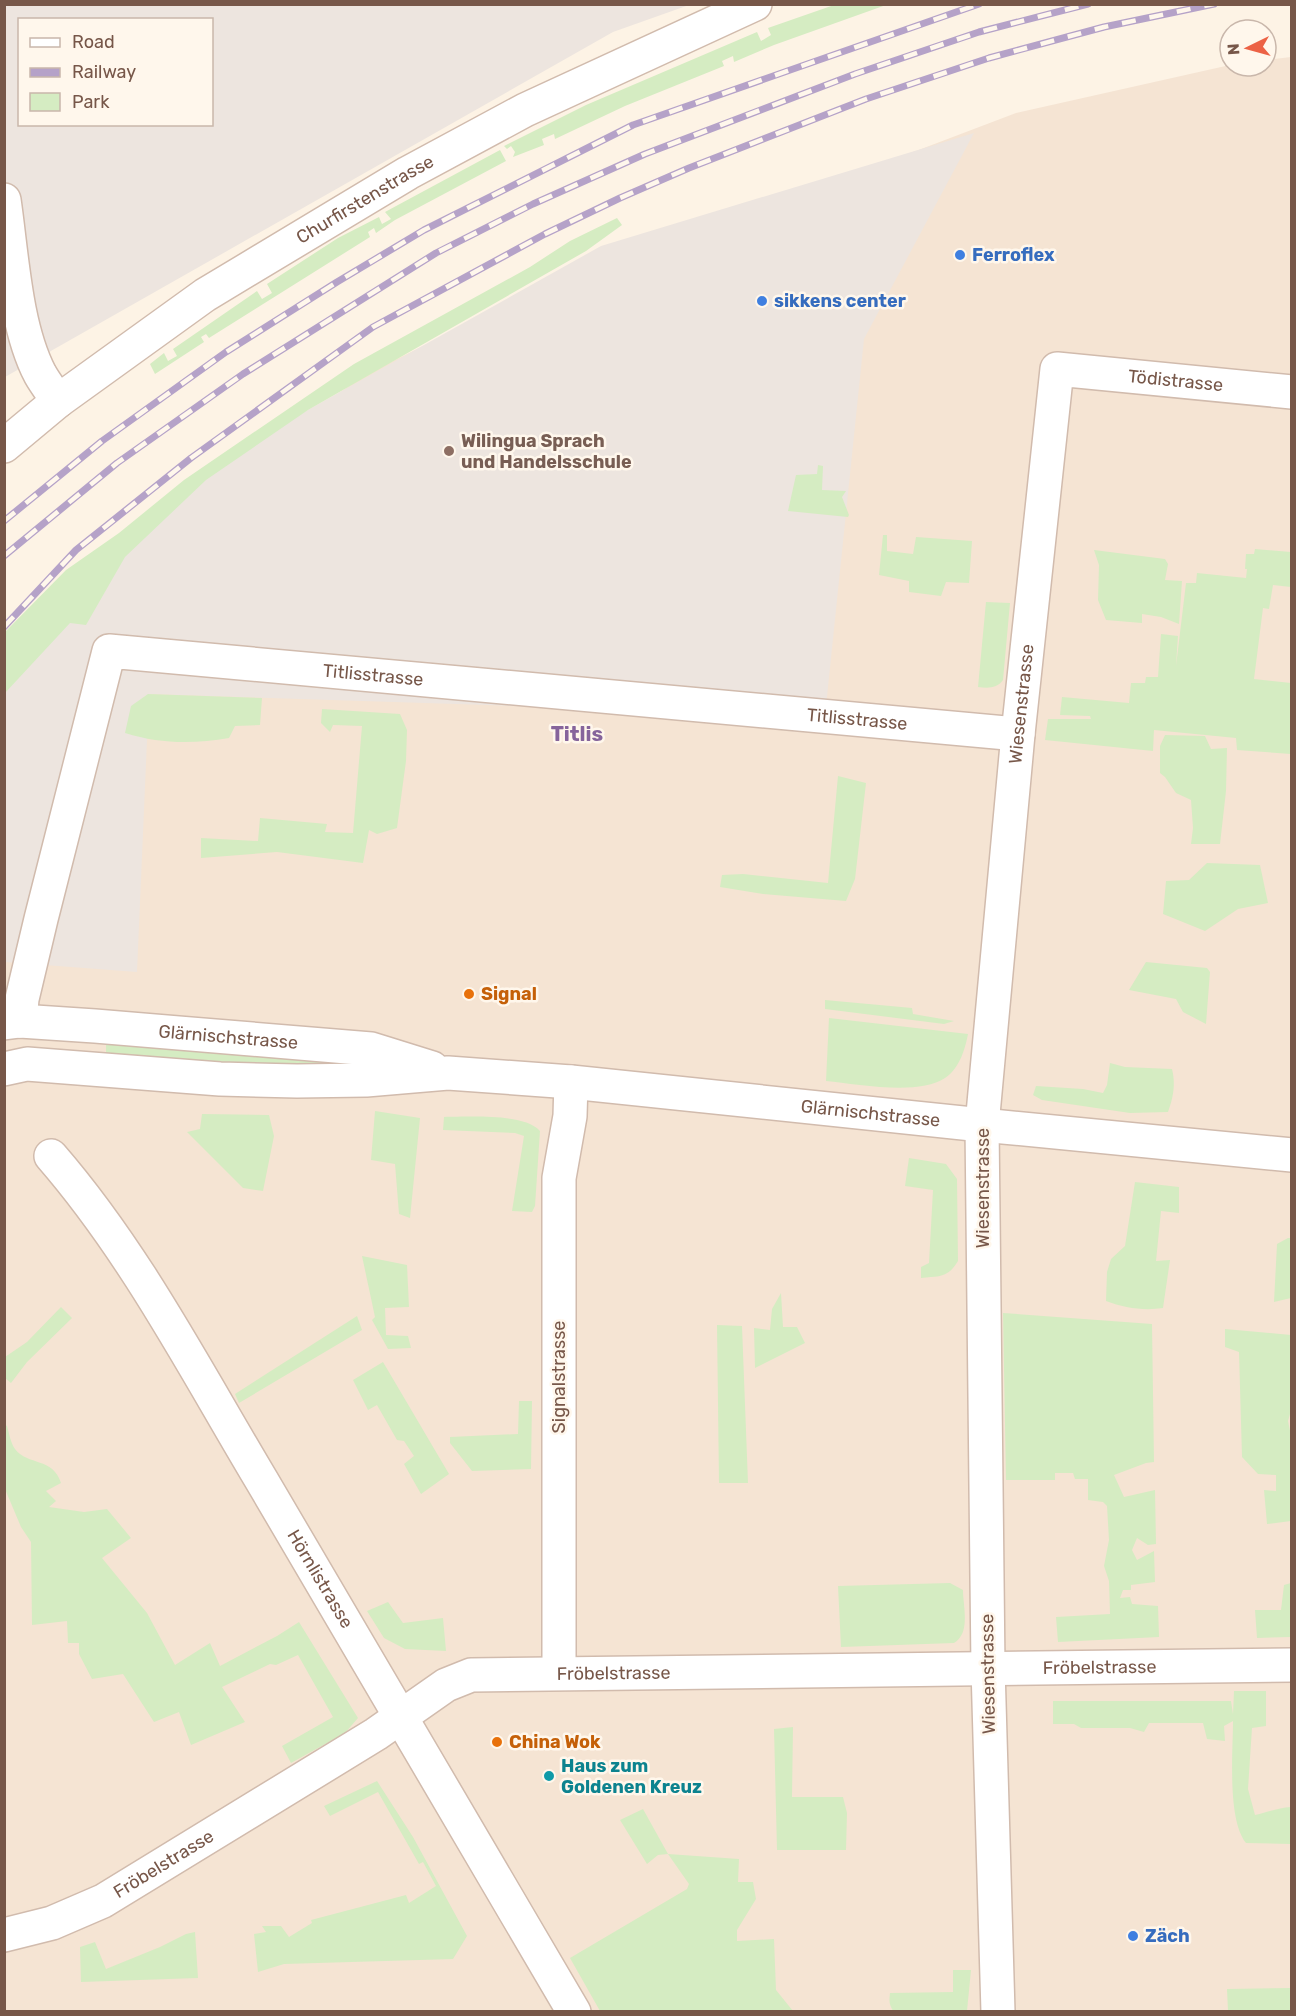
<svg xmlns="http://www.w3.org/2000/svg" width="1296" height="2016" viewBox="0 0 1296 2016" font-family="Rubik,sans-serif">
<rect width="100%" height="100%" fill="#fdf3e5"/>
<!-- residential -->
<polygon fill="#f5e4d3" points="1291,57 1291,2011 5,2012 5,688 166,510 367,374 451,332 605,269 1016,113 1230,65 1266,66 1266,60"/>
<!-- industrial -->
<g fill="#ede5df" fill-rule="evenodd">
<path d="M5,5H689L613,32L5,377ZM20,20H212V124H20Z"/>
<polygon points="974,133 864,339 825,716 149,694 137,972 5,962 4,671 204,468 601,246"/>
</g>
<!-- green -->
<g fill="#d5ecc2">
<polygon points="834,5 886,5 774,45 734,62 733,56 722,61 724,66 625,106 555,139 554,134 542,139 544,145 513,157 515,152 511,146 507,149 504,146 586,105 757,32 761,41 771,35 768,28"/>
<polygon points="500,150 506,161 395,220 376,233 374,228 368,232 370,237 209,338 206,334 201,337 204,342 155,374 150,364 164,353 168,361 177,356 173,349 257,291 262,299 272,293 267,284 338,238 379,217 382,224 391,219 385,212"/>
<polygon points="617,218 622,225 586,251 308,410 206,480 125,557 86,625 70,623 5,693 5,632 66,570 119,533 184,480 354,364 530,267 570,241"/>
<polygon points="818,465 823,466 822,490 846,491 842,497 849,515 848,517 788,511 796,475 817,474"/>
<polygon points="883,535 887,535 887,551 913,554 916,537 972,541 969,583 946,582 941,596 909,592 909,581 879,575"/>
<polygon points="1255,549 1291,552 1291,587 1273,585 1269,609 1263,608 1254,679 1291,683 1291,754 1237,750 1236,738 1154,730 1153,751 1045,740 1048,719 1091,719 1090,716 1060,715 1062,697 1129,703 1131,683 1145,683 1146,677 1158,677 1161,634 1178,636 1176,666 1186,583 1196,583 1197,573 1246,578 1247,569 1245,569 1246,554 1254,554"/>
<polygon points="1094,550 1165,559 1168,564 1165,580 1182,581 1179,624 1161,617 1142,614 1142,623 1106,620 1098,600 1099,565"/>
<path d="M986,602L1010,603L1003,680C997,689 987,688 978,687Z"/>
<path d="M148,694L262,698L260,725L235,726L229,738C194,744 160,744 125,733L131,706Z"/>
<polygon points="322,709 400,714 407,730 406,761 397,828 377,834 369,830 363,863 277,852 201,858 201,838 258,841 260,818 327,824 325,832 353,833 362,726 333,725 330,732 321,723"/>
<polygon points="1165,735 1205,736 1211,749 1227,748 1226,791 1220,844 1191,844 1193,828 1191,800 1176,793 1165,777 1160,773 1160,746"/>
<polygon points="838,776 866,783 855,879 846,901 763,894 720,887 722,875 743,874 828,883"/>
<polygon points="1207,863 1260,865 1268,903 1238,909 1205,931 1163,914 1166,881 1189,880"/>
<polygon points="1146,962 1207,968 1210,972 1206,1024 1183,1012 1176,999 1129,990"/>
<polygon points="825,1000 912,1008 913,1014 954,1021 944,1024 825,1009"/>
<path d="M829,1018L968,1034C965,1050 959,1069 945,1078C919,1096 857,1084 826,1081Z"/>
<polygon points="106,1043 378,1066 374,1075 106,1060"/>
<path d="M1110,1063L1125,1067L1172,1069C1176,1085 1173,1098 1168,1112L1130,1113L1042,1100L1033,1095L1036,1086L1083,1089L1103,1093L1107,1085Z"/>
<polygon points="375,1111 420,1118 410,1218 399,1214 395,1164 371,1160"/>
<polygon points="202,1114 269,1115 274,1136 263,1191 243,1188 187,1132 200,1129"/>
<path d="M444,1117C468,1117 525,1113 540,1131L535,1206L532,1212L512,1211L524,1136L515,1133L443,1130Z"/>
<path d="M909,1158L946,1164L957,1179L958,1261C948,1278 940,1276 921,1278V1267L929,1263L933,1190L905,1186Z"/>
<path d="M1135,1182L1179,1187V1213L1161,1211L1156,1261L1170,1260L1163,1308C1144,1311 1124,1308 1106,1301L1107,1272L1111,1259L1125,1246Z"/>
<polygon points="1288,1238 1291,1238 1291,1298 1274,1302 1277,1244"/>
<polygon points="362,1256 407,1265 409,1307 385,1308 386,1335 408,1336 411,1348 388,1349 372,1320 375,1317"/>
<polygon points="781,1293 783,1327 797,1327 805,1343 755,1368 754,1328 770,1330 772,1309"/>
<polygon points="61,1307 72,1318 27,1362 11,1383 5,1378 5,1357 27,1342"/>
<polygon points="1003,1313 1152,1324 1154,1462 1146,1463 1114,1475 1124,1497 1155,1490 1156,1544 1148,1545 1137,1538 1132,1550 1137,1560 1154,1551 1155,1582 1131,1585 1131,1590 1123,1590 1120,1598 1130,1597 1132,1604 1158,1606 1159,1637 1058,1642 1056,1617 1110,1614 1109,1581 1104,1566 1109,1540 1107,1506 1103,1502 1088,1500 1088,1479 1075,1479 1073,1473 1055,1473 1055,1480 1006,1480"/>
<polygon points="357,1316 362,1330 239,1403 235,1394"/>
<polygon points="717,1325 742,1326 748,1483 719,1483"/>
<polygon points="1225,1329 1291,1335 1292,1407 1288,1421 1292,1440 1291,1521 1267,1524 1264,1490 1276,1491 1276,1475 1258,1474 1242,1457 1239,1352 1225,1347"/>
<polygon points="383,1362 449,1474 421,1494 404,1464 414,1456 404,1441 397,1440 377,1405 368,1410 353,1380"/>
<polygon points="519,1401 532,1401 531,1469 472,1471 450,1443 450,1437 518,1434"/>
<path d="M4,1424L7,1426C9,1433 11,1444 15,1449C28,1466 53,1457 61,1483L46,1491L56,1501L49,1507L84,1512L107,1509L131,1538L102,1558L147,1613L175,1665L210,1643L220,1666L277,1636L299,1622L358,1718L345,1733L291,1763L282,1746L333,1717L298,1655L276,1665L270,1664L222,1687L245,1722L191,1745L179,1712L154,1722L123,1674L92,1679L79,1654V1643H68L67,1621L32,1625L31,1542L21,1527L5,1489Z"/>
<path d="M950,1583L963,1590C963,1607 971,1633 954,1643L841,1647L838,1586Z"/>
<polygon points="1291,1583 1291,1637 1257,1638 1255,1610 1281,1610 1284,1585"/>
<polygon points="388,1602 403,1623 443,1618 446,1651 405,1649 384,1638 367,1611"/>
<path d="M1234,1691H1266V1726L1252,1728L1248,1789L1255,1815C1268,1812 1278,1808 1291,1807V1844L1246,1843C1227,1819 1233,1752 1233,1721L1224,1726L1225,1741L1207,1739L1203,1723H1149L1144,1732L1130,1728H1081L1074,1724H1053V1701H1231L1233,1714Z"/>
<polygon points="793,1727 792,1797 843,1797 847,1813 846,1850 777,1850 774,1729"/>
<polygon points="377,1781 413,1837 467,1936 453,1959 284,1964 258,1972 254,1934 266,1932 262,1926 281,1926 289,1937 312,1923 311,1920 406,1895 409,1903 436,1886 423,1862 419,1864 378,1792 330,1816 324,1806"/>
<polygon points="643,1809 668,1854 739,1859 738,1882 753,1882 756,1899 737,1930 737,1941 774,1939 776,1990 793,2011 600,2011 570,1958 687,1889 689,1884 668,1854 658,1855 647,1864 620,1820"/>
<polygon points="195,1932 198,1978 81,1982 80,1947 95,1942 106,1969 160,1947 186,1934"/>
<path d="M953,1970H971L967,2011L894,2012C889,2005 889,2001 890,1993L953,1992Z"/>
<polygon points="1291,1988 1291,2011 1228,2011 1227,1989"/>
</g>
<g fill="none" stroke-linecap="round" stroke-linejoin="round">
<defs>
<g id="minor">
<path d="M4,200C12,254 15,326 40,374C45,383 52,392 58,401"/>
<path id="s1" d="M4,446L58,401L205,295L408,173L525,110L755,4"/>
<path id="s2" d="M20,1021L22,999L41,919L109,651L1018,734"/>
<path id="s3" d="M4,1023L20,1021L95,1026L371,1049L432,1068"/>
<path id="s4" d="M4,1069L27,1064L220,1079L297,1081L366,1080L448,1073L571,1082L982,1125L1292,1155"/>
<path id="s5" d="M51,1156C136,1254 196,1371 262,1481C367,1657 471,1834 574,2012"/>
<polyline points="559,1673 559,1178 570,1116 571,1082"/>
<path id="s6" d="M4,1935L52,1923L103,1901L376,1734L446,1685L471,1675L1292,1665"/>
<path id="s7" d="M998,2012L988,1668L982,1125L1018,734L1057,369L1292,392"/>
</g>
</defs>
<!-- minor casing -->
<use href="#minor" stroke="#d1bbad" stroke-width="36"/>
<!-- minor -->
<use href="#minor" stroke="#fff" stroke-width="33"/>
<defs>
<g id="rail">
<polyline points="4,521 102,441 226,352 337,282 424,230 633,125 979,4"/>
<polyline points="4,556 117,463 243,374 436,253 533,204 645,154 855,74 979,32 1088,4"/>
<polyline points="4,627 76,550 191,458 373,327 545,234 620,198 689,168 866,99 989,58 1104,27 1214,4"/>
</g>
</defs>
<!-- rail casing -->
<use href="#rail" stroke="#b5a2c8" stroke-width="7"/>
<!-- rail -->
<use href="#rail" stroke="#fff7ec" stroke-width="4.5" stroke-dasharray="14" stroke-linecap="butt"/>
</g>
<!-- markers -->
<g fill="#3f7fe0" stroke="#fff7ec" stroke-width="2">
<circle cx="960" cy="255" r="6"/>
<circle cx="762" cy="301" r="6"/>
<circle cx="1133" cy="1936" r="6"/>
</g>
<circle fill="#8d6e63" stroke="#fff7ec" stroke-width="2" cx="449" cy="451" r="6"/>
<g fill="#e8710a" stroke="#fff7ec" stroke-width="2">
<circle cx="469" cy="994" r="6"/>
<circle cx="497" cy="1742" r="6"/>
</g>
<circle fill="#0f9aa8" stroke="#fff7ec" stroke-width="2" cx="549" cy="1776" r="6"/>
<g text-anchor="middle" dominant-baseline="central" stroke-width="5" stroke-linejoin="round" paint-order="stroke">
<!-- street labels -->
<g font-size="18" fill="#775749" stroke="#fff7ec">
<text stroke="none"><textPath href="#s1" startOffset="438">Churfirstenstrasse</textPath></text>
<text stroke="none"><textPath href="#s7" startOffset="1766">Tödistrasse</textPath></text>
<text stroke="none"><textPath href="#s2" startOffset="646">Titlisstrasse</textPath></text>
<text stroke="none"><textPath href="#s7" startOffset="1310">Wiesenstrasse</textPath></text>
<text stroke="none"><textPath href="#s2" startOffset="1132">Titlisstrasse</textPath></text>
<text stroke="none"><textPath href="#s3" startOffset="225">Glärnischstrasse</textPath></text>
<text stroke="none"><textPath href="#s4" startOffset="870">Glärnischstrasse</textPath></text>
<text transform="translate(983 1188) rotate(-90)">Wiesenstrasse</text>
<text transform="translate(559 1377) rotate(-90)">Signalstrasse</text>
<text stroke="none"><textPath href="#s5" startOffset="502">Hörnlistrasse</textPath></text>
<text stroke="none"><textPath href="#s6" startOffset="1166">Fröbelstrasse</textPath></text>
<text stroke="none"><textPath href="#s6" startOffset="680">Fröbelstrasse</textPath></text>
<text transform="translate(988 1674) rotate(-91)">Wiesenstrasse</text>
<text stroke="none"><textPath href="#s6" startOffset="176">Fröbelstrasse</textPath></text>
</g>
<!-- shop labels -->
<g font-size="18" font-weight="bold" fill="#366cbe" stroke="#fff7ec" text-anchor="start">
<text x="972" y="255">Ferroflex</text>
<text x="774" y="301">sikkens center</text>
<text x="1145" y="1936">Zäch</text>
</g>
<!-- education labels -->
<g font-size="18" font-weight="bold" fill="#785e54" stroke="#fff7ec" text-anchor="start">
<text x="461" y="441">Wilingua Sprach<tspan x="461" dy="21">und Handelsschule</tspan></text>
</g>
<!-- food labels -->
<g font-size="18" font-weight="bold" fill="#c56008" stroke="#fff7ec" text-anchor="start">
<text x="481" y="994">Signal</text>
<text x="509" y="1742">China Wok</text>
</g>
<!-- culture labels -->
<g font-size="18" font-weight="bold" fill="#0d838f" stroke="#fff7ec" text-anchor="start">
<text x="561" y="1766">Haus zum<tspan x="561" dy="21">Goldenen Kreuz</tspan></text>
</g>
<!-- quarter labels -->
<g font-size="21" font-weight="bold" fill="#86649b" stroke="#fff7ec">
<text x="577" y="733">Titlis</text>
</g>
</g>
<!-- border -->
<rect width="1296" height="2016" fill="none" stroke="#775749" stroke-width="12"/>
<!-- legend -->
<rect x="18" y="18" width="195" height="108" fill="#fff7ec" stroke="#c9b7ab" stroke-width="1.5"/>
<rect x="30" y="38" width="30" height="9" fill="#ffffff" stroke="#c9b7ab" stroke-width="1.5"/>
<text x="72" y="48" font-size="18" fill="#775749">Road</text>
<rect x="30" y="68" width="30" height="9" fill="#b5a2c8" stroke="#c9b7ab" stroke-width="1.5"/>
<text x="72" y="78" font-size="18" fill="#775749">Railway</text>
<rect x="30" y="93" width="30" height="18" fill="#d5ecc2" stroke="#c9b7ab" stroke-width="1.5"/>
<text x="72" y="108" font-size="18" fill="#775749">Park</text>
<!-- north arrow -->
<g transform="translate(1248 48) rotate(265)"><circle r="28" fill="#fff7ec" stroke="#c9b7ab" stroke-width="1.5"/>
<path d="M0-4.5L10 22L0 15L-10 22Z" fill="#ec6245"/>
<text y="-9" font-size="16" font-weight="bold" text-anchor="middle" fill="#775749">N</text>
</g>
</svg>
